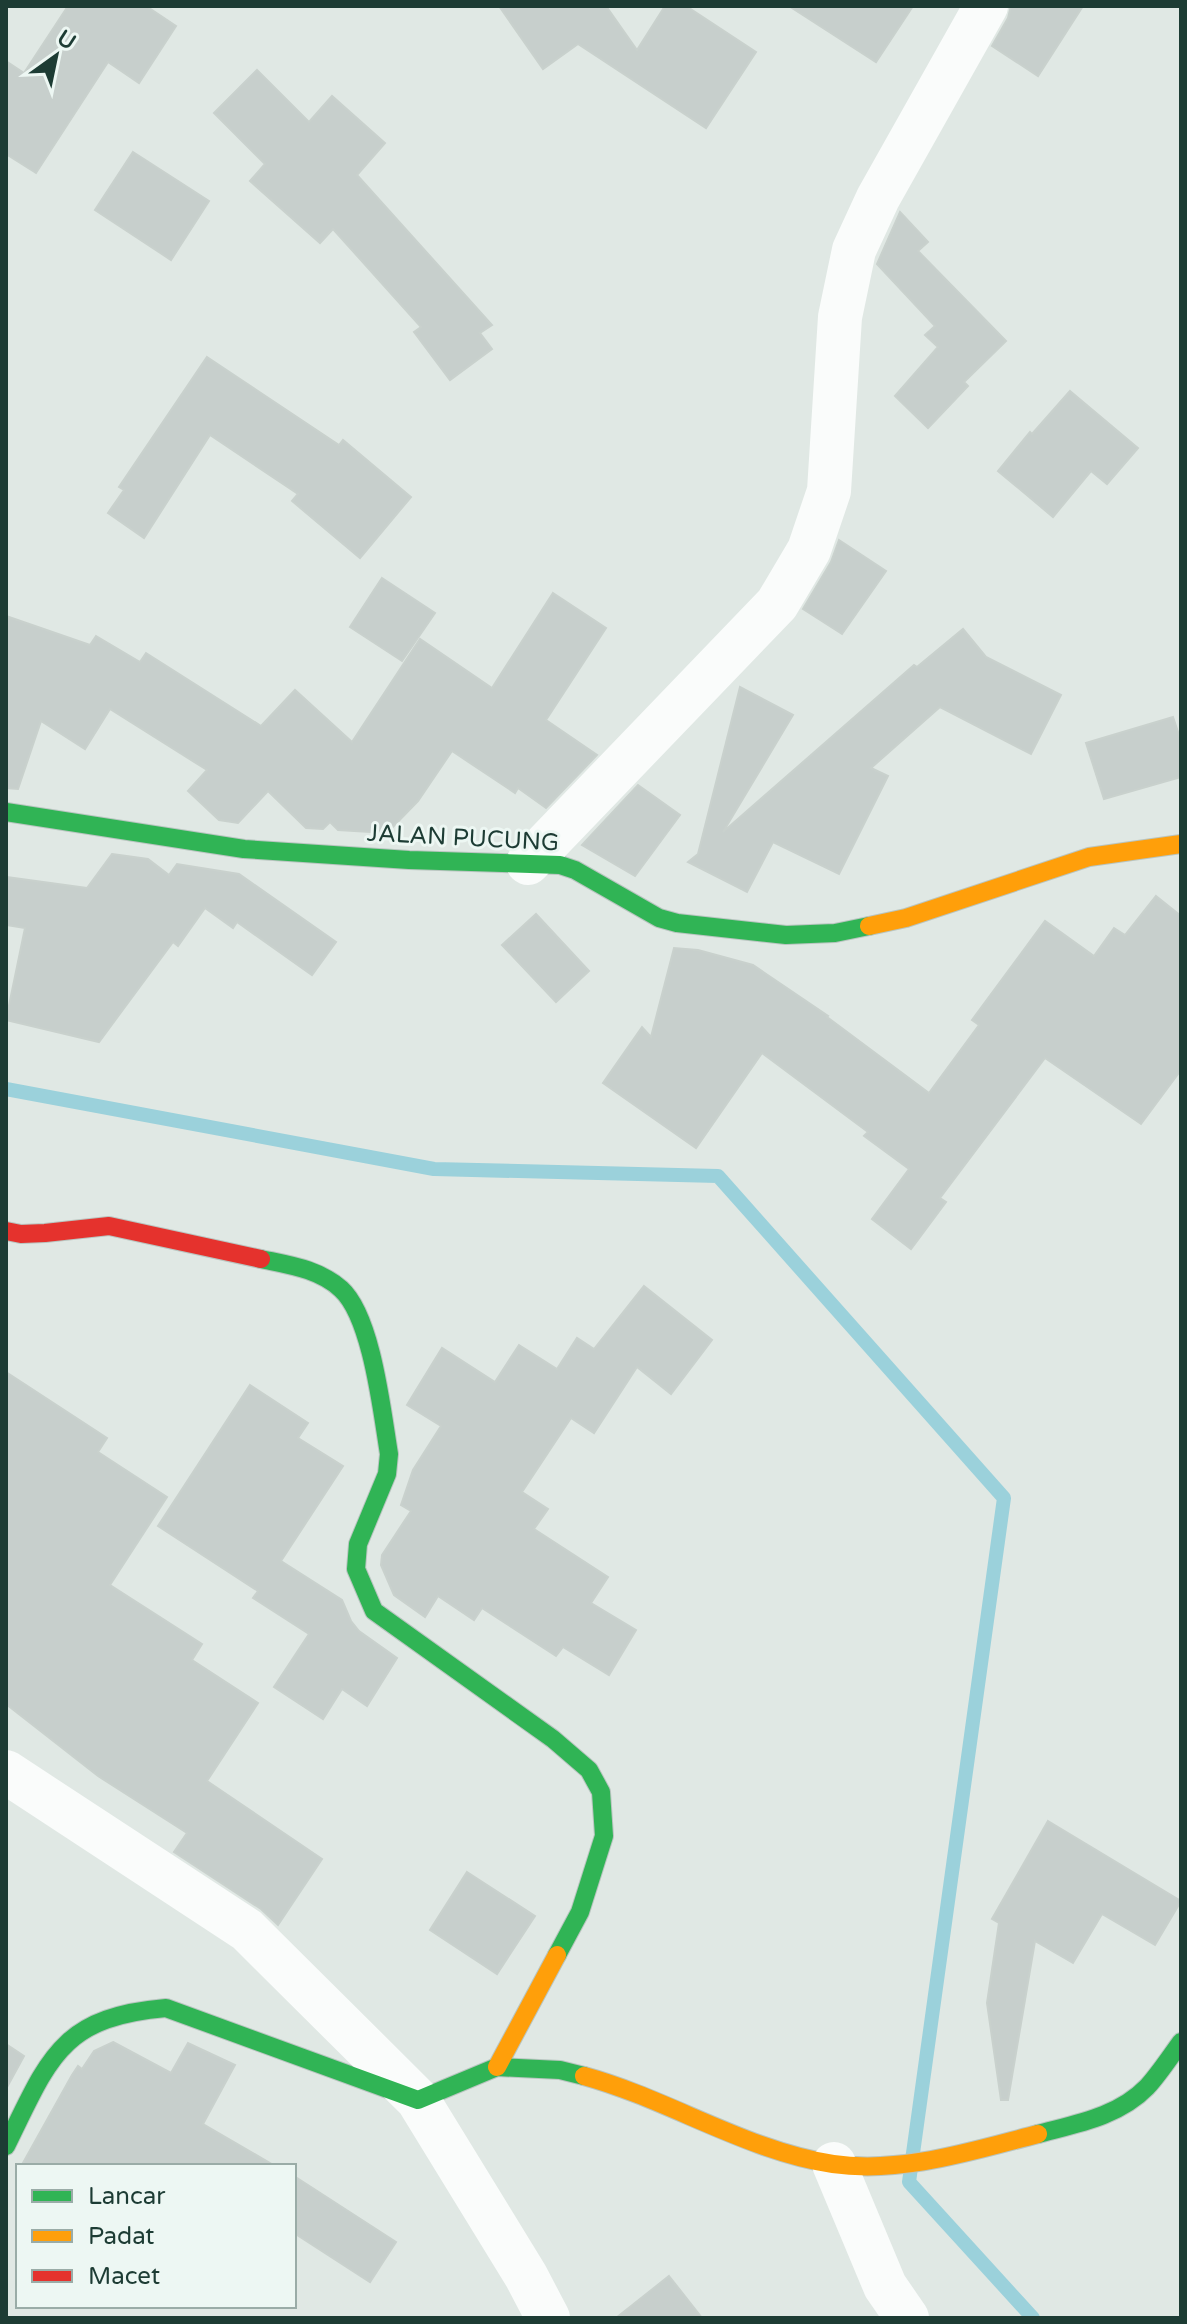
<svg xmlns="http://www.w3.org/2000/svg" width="1187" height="2324" viewBox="0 0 1187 2324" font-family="'Varela Round',sans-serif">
<rect width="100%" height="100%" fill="#e0e8e4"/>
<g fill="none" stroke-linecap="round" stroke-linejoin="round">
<!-- stream -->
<polyline stroke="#9bd1db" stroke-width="14" points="6,1089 434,1169 718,1176 1004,1498 909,2182 1033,2318"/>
</g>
<!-- building -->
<g fill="#c7cfcc" stroke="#c9d1cd" stroke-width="2">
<polygon points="68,6 146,6 176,26 139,83 108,62 36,173 6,154 6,61 24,73"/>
<polygon points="499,6 606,6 637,50 665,6 686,6 756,52 706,128 578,44 543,69"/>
<polygon points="789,6 913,6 876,62"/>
<polygon points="1011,6 1083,6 1038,76 992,46 1008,18"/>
<polygon points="257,70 309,122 332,96 385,143 357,175 492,325 480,333 492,349 450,380 414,332 421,327 333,229 320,243 250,181 265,164 214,113"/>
<polygon points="133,152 209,201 171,260 95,210"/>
<polygon points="900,212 928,242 918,251 1006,341 964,382 968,386 928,428 895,396 938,347 925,335 935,326 877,264"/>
<polygon points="207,357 339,445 343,440 411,497 360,558 292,501 298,494 210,435 144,538 108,513 124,490 119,487"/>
<polygon points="1070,391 1138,448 1107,484 1091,471 1053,517 998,471 1030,432 1032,434"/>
<polygon points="839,540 886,571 842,634 803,609 831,562"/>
<polygon points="382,578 435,613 402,661 350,627"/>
<polygon points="553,593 606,628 546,720 597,755 546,808 518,788 515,793 452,751 418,801 387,833 338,830 330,822 323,829 306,828 268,791 238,823 219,820 188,791 207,770 110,709 85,749 41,721 18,789 6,788 6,616 90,645 96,636 140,662 146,653 261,726 295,690 352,742 420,639 492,688"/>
<polygon points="963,629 986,657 1061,695 1031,754 940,707 871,768 888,776 839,874 773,842 747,892 688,862 698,854 740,687 793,715 723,832 914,665 917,667"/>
<polygon points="1173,717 1181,741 1181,777 1104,799 1086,743"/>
<polygon points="638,785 680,815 635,876 582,845"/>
<polygon points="112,854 148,859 169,875 177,864 239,874 336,942 312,975 237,922 233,928 205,908 178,946 173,942 99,1042 6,1020 25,928 6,925 6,877 87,888"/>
<polygon points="1156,896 1181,916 1181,1070 1141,1124 1045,1058 940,1198 946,1202 911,1249 872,1219 909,1169 864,1136 868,1132 762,1053 696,1148 603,1083 642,1027 651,1037 674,948 698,950 753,965 828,1016 827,1017 929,1093 979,1025 972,1020 1045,921 1094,956 1114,928 1125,935"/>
<polygon points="536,914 589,971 556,1002 502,945"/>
<polygon points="644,1286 712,1340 671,1394 637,1367 594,1433 571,1418 522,1492 548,1509 534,1529 608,1577 591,1603 636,1630 609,1675 563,1647 556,1656 482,1608 474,1620 438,1596 425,1617 394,1595 381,1565 382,1555 411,1511 401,1505 413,1470 441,1426 407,1405 442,1348 495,1382 519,1345 557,1369 577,1338 594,1349"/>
<polygon points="6,1372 107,1438 98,1452 167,1497 110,1585 202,1644 192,1660 258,1703 207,1781 322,1859 278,1925 261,1909 174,1852 187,1833 98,1776 6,1704"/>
<polygon points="250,1385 308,1423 298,1438 343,1466 281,1561 342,1600 351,1621 359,1631 397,1658 367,1706 342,1689 323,1719 274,1687 309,1634 253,1598 258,1591 158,1526"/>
<polygon points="1048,1821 1181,1901 1155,1945 1102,1914 1073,1963 1035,1941 1008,2100 1001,2100 987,2003 999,1923 992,1919"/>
<polygon points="467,1872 535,1916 497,1974 430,1930"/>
<polygon points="113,2042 171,2073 188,2043 235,2065 203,2124 275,2166 28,2166 23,2163 72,2075 78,2066 82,2069 94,2051"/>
<polygon points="6,2044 24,2056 6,2089"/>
<polygon points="294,2176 396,2242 370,2282 294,2233"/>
<polygon points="669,2276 702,2318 616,2318"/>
</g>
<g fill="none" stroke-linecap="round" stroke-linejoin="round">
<defs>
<g id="fast">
<polyline points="6,812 244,849 409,860 560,865 575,870 659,918 677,923 786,935 835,933 869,926"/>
<path d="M261,1259C289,1265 319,1269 341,1289C372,1317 382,1412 389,1454L387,1474L358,1544L356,1569L374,1611L553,1739L589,1770L601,1792L604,1836L580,1912L557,1955"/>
<path d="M1038,2134C1075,2124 1118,2117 1147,2087C1159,2074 1170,2057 1181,2042"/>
<path d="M6,2146C49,2059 60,2017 166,2008L418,2100L497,2067L560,2070L584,2076"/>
</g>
<g id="slow">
<polyline points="869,926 906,918 1089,857 1181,844"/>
<polyline points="497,2067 557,1955"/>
<path d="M584,2076C668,2099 747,2151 833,2164C901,2174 972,2151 1038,2134"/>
</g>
<polyline id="jam" points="6,1231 21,1234 45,1233 109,1226 261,1259"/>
</defs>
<!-- fast casing -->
<use href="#fast" stroke="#b9c5c0" stroke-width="20"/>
<!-- slow casing -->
<use href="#slow" stroke="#b9c5c0" stroke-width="20"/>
<!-- jam casing -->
<use href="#jam" stroke="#b9c5c0" stroke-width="20"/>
<!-- street -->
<g stroke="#fafcfb" stroke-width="44">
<polyline points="528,863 777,604 809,550 829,491 840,317 854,250 878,198 986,6"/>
<polyline points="6,1772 247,1930 418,2100 526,2276 548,2318"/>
<polyline points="834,2164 885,2286 907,2318"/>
</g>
<!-- fast -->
<use href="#fast" stroke="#30b455" stroke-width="18"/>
<!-- slow -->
<use href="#slow" stroke="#ff9f0a" stroke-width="18"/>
<!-- jam -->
<use href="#jam" stroke="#e5322d" stroke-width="18"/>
</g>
<g text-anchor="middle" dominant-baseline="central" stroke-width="6" stroke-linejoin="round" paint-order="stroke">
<!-- street labels -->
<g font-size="24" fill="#1d3c34" stroke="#edf7f3">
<text transform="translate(463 838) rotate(3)">JALAN PUCUNG</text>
</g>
</g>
<!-- border -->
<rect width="1187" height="2324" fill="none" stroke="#1d3c34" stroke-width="16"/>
<!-- legend -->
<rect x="16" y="2164" width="280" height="144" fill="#edf7f3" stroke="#9aaca7" stroke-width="2"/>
<rect x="32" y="2190" width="40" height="12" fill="#30b455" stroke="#9aaca7" stroke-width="2"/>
<text x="88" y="2204" font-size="24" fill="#1d3c34">Lancar</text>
<rect x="32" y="2230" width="40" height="12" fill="#ff9f0a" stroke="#9aaca7" stroke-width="2"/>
<text x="88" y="2244" font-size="24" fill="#1d3c34">Padat</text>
<rect x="32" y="2270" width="40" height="12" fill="#e5322d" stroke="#9aaca7" stroke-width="2"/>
<text x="88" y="2284" font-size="24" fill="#1d3c34">Macet</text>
<!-- north arrow -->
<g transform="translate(56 56) rotate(33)" stroke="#edf7f3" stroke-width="6" paint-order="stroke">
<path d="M0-6L14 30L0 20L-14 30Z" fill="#1d3c34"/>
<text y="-12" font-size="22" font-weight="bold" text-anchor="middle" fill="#1d3c34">U</text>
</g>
</svg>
